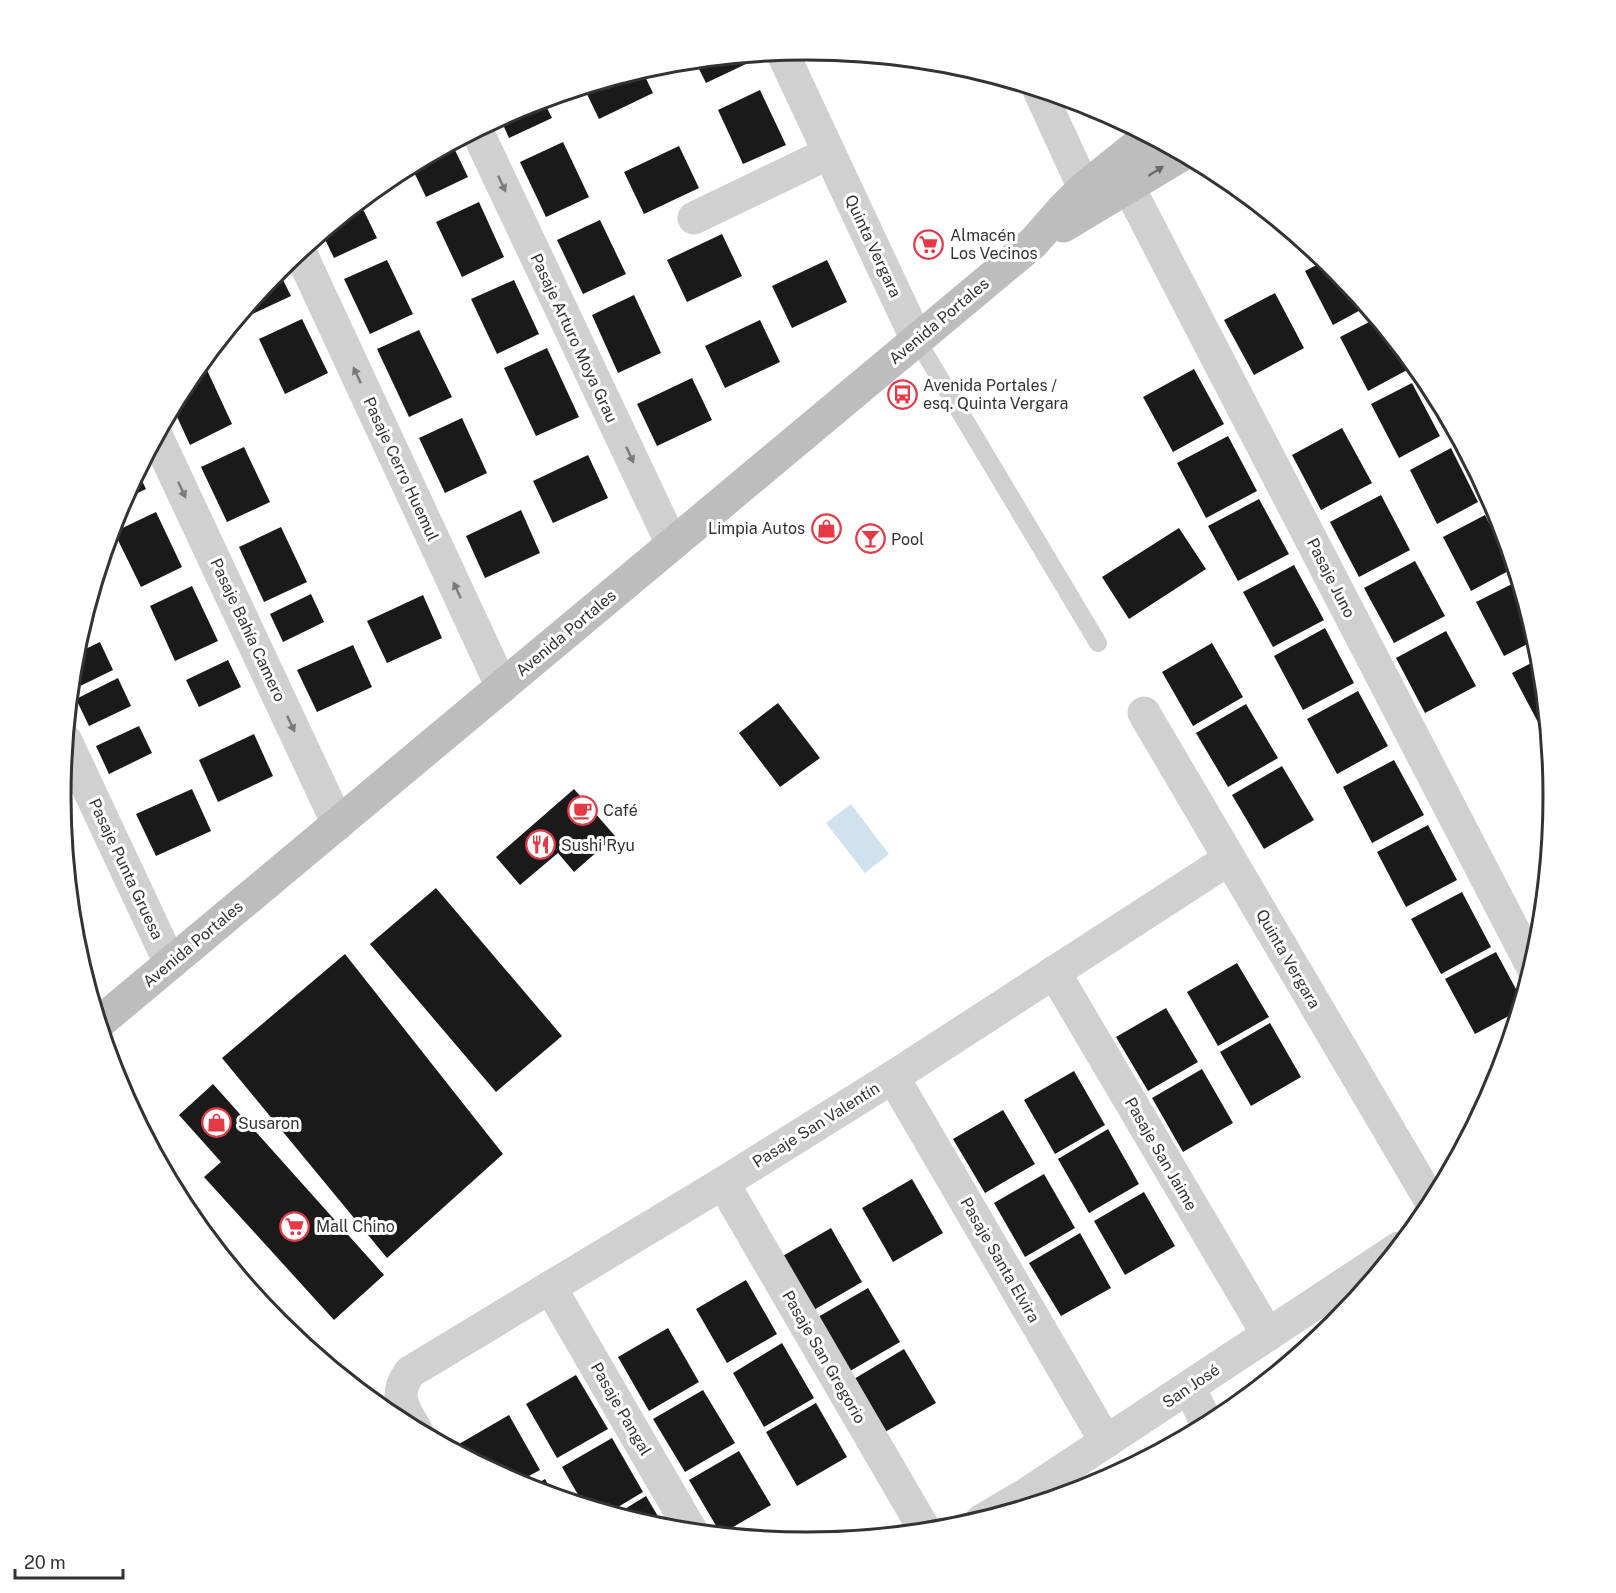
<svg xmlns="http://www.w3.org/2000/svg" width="1616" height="1593" viewBox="0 0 1616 1593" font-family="'Public Sans',sans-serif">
<rect width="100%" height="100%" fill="#fff"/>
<!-- water -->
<polygon fill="#cfe2ee" points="851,804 889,854 865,873 826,823"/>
<!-- building -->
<g fill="#1a1a1a">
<polygon points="745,56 748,63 706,83 695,61"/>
<polygon points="642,70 653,93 599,119 584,88"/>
<polygon points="760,90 786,145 743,164 718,110"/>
<polygon points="543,100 552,118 509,138 500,118 522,106"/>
<polygon points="563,142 589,197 546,217 520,162"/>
<polygon points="452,144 468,177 426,197 411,166"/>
<polygon points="679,146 699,188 644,214 624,172"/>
<polygon points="479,202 504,257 462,277 436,222"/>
<polygon points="360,203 377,238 334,258 322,233"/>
<polygon points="600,220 626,274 583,294 557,240"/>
<polygon points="722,234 742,276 687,302 667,260"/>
<polygon points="387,260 413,314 370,334 344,279"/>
<polygon points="827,260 847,302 792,328 772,286"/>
<polygon points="1326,260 1336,269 1368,306 1333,325 1305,271"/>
<polygon points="278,270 291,296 248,316 245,310"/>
<polygon points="514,280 539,334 497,354 471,299"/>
<polygon points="1275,293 1304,348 1254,375 1224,320"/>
<polygon points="634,295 661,353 618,373 592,315"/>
<polygon points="1377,318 1393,338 1409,369 1368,391 1340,337"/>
<polygon points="302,319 328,373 285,394 259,339"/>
<polygon points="760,320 780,362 725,388 705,346"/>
<polygon points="419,330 452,397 409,417 377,349"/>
<polygon points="547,348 579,417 536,436 504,368"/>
<polygon points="1194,369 1224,424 1173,452 1143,397"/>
<polygon points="207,370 232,424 190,445 173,408 190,377"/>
<polygon points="692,378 712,420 657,446 637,404"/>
<polygon points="1412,383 1440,436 1399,458 1371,404"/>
<polygon points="462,418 487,473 445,493 419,438"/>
<polygon points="1342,428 1372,483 1321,510 1292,455"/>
<polygon points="1228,436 1257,491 1206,518 1177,463"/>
<polygon points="244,447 270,502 227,522 201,467"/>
<polygon points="1451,448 1478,502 1437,524 1410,470"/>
<polygon points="588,455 608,498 553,523 533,481"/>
<polygon points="138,473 146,489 123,500"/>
<polygon points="1381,495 1410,550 1359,577 1330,522"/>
<polygon points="1259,499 1289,554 1238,581 1208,526"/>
<polygon points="521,510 540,553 485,578 466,536"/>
<polygon points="156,512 182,567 141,587 114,532"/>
<polygon points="1485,515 1512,569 1471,591 1443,537"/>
<polygon points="281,527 307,582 264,602 239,547"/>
<polygon points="1179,528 1206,569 1129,619 1102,577"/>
<polygon points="1415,561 1445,616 1394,643 1364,588"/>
<polygon points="1294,565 1324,620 1273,647 1243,592"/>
<polygon points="1518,581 1522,588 1537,639 1504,656 1476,602"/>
<polygon points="192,586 218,641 175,661 150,606"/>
<polygon points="311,594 324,622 283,642 270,614"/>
<polygon points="423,595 442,638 387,663 367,621"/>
<polygon points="1325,628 1354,683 1303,710 1274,656"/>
<polygon points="1446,631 1476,686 1425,713 1396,658"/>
<polygon points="100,642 113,670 72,690 75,654"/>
<polygon points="1212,643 1243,697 1193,726 1162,672"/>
<polygon points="353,645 372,687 317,712 297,670"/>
<polygon points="1541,658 1548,723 1540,726 1512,673"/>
<polygon points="228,660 241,687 199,707 186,680"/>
<polygon points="118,678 131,706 89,726 76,699"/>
<polygon points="1358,691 1388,746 1337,774 1307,719"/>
<polygon points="778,703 820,758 780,787 739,733"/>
<polygon points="1246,704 1278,758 1228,787 1196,733"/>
<polygon points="139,726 152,753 109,774 96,746"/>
<polygon points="254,734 273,776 218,802 199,760"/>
<polygon points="1549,736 1550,750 1544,739"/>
<polygon points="1394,760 1424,815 1372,843 1343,787"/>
<polygon points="1282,766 1314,820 1264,849 1232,795"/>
<polygon points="192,789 211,831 156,856 136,814"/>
<polygon points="574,789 615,836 574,872 558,853 520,885 496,857"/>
<polygon points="1428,825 1457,880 1406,907 1377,852"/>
<polygon points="436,888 562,1036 496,1092 370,944"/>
<polygon points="1462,892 1491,947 1441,974 1411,919"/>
<polygon points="1496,952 1523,1002 1520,1010 1475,1034 1445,979"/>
<polygon points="345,954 503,1154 387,1258 222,1058"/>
<polygon points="1237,963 1269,1017 1218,1046 1187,992"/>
<polygon points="1166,1008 1198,1062 1148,1091 1116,1037"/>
<polygon points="1270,1023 1301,1077 1251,1106 1220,1052"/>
<polygon points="1202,1069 1233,1123 1183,1152 1152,1098"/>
<polygon points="1074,1071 1105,1125 1055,1154 1024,1100"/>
<polygon points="213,1084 384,1275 334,1320 204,1177 221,1162 179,1115"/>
<polygon points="1003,1110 1035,1164 985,1193 953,1139"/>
<polygon points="1108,1129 1139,1184 1089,1213 1058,1159"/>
<polygon points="1044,1174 1075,1228 1025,1257 994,1203"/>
<polygon points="912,1179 943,1233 893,1262 862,1208"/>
<polygon points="1144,1192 1175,1246 1125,1275 1094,1221"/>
<polygon points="831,1228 862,1282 812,1311 781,1257"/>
<polygon points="1080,1233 1111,1288 1061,1316 1029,1263"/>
<polygon points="746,1280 777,1334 727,1363 696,1309"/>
<polygon points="868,1288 900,1342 850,1371 818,1317"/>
<polygon points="668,1328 699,1382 649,1411 618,1357"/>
<polygon points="782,1343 814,1398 764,1427 733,1373"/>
<polygon points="904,1349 936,1403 885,1432 854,1379"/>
<polygon points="576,1375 608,1429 557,1458 526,1404"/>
<polygon points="703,1390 735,1443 685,1472 653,1419"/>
<polygon points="816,1403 847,1457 797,1486 766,1432"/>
<polygon points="509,1415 540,1470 516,1483 466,1456 459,1444"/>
<polygon points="612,1438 643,1492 608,1513 584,1505 562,1467"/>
<polygon points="739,1451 771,1505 721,1534 689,1480"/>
<polygon points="545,1479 555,1497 528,1489"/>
<polygon points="646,1496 662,1523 665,1529 615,1515"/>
</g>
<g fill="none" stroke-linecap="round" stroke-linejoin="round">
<!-- lane -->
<polyline stroke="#d0d0d0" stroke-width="18" points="917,340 1098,643"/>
<!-- street -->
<g stroke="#d0d0d0" stroke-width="33">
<polyline points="782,52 917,340"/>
<polyline points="1039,90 1084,188"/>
<polyline points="477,131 672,544"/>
<polyline points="1129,188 1533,968"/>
<polyline points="694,218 829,153"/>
<polyline points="300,252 502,687"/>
<polyline points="157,437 338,824"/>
<polyline points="1144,713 1433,1205"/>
<polyline points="66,741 170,963"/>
<polyline points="1054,972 1268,1335"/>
<polyline points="893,1077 1106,1442"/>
<polyline points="723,1183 926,1532"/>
<polyline points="550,1287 692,1532"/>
<polyline points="1189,1387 1208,1426"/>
<path d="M416,1430C403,1408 393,1395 410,1372L723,1183L893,1077L1229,859"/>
<polyline points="981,1521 1025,1495 1399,1248"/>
</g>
<!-- secondary -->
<g stroke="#bdbdbd" stroke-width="33">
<polyline points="1063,226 1183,154"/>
<polyline points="100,1022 1033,243 1061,211 1084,188 1149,136"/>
</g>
</g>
<!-- one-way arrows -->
<defs><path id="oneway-solid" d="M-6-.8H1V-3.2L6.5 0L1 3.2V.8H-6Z" transform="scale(1.5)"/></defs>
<use fill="#6a6a6a" href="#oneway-solid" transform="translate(1156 171) rotate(-32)"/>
<g fill="#7a7a7a">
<use href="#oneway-solid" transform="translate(502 184) rotate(65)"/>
<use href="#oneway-solid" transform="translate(357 375) rotate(-115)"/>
<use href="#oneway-solid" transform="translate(630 455) rotate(65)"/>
<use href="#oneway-solid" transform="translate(182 490) rotate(65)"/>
<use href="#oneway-solid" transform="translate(457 590) rotate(-115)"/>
<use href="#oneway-solid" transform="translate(291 724) rotate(65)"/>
</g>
<!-- icons -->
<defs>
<symbol id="supermarket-ring" viewBox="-11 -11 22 22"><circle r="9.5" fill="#fff" stroke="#e63946" stroke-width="1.5"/><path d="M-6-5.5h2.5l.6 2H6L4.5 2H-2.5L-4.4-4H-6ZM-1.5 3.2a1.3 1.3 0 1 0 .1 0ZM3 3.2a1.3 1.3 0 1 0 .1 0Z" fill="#e63946"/></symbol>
<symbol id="bus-ring" viewBox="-11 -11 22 22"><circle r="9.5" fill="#fff" stroke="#e63946" stroke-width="1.5"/><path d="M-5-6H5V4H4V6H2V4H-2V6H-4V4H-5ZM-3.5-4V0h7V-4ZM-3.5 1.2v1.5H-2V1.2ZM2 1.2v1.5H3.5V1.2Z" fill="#e63946"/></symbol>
<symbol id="shop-ring" viewBox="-11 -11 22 22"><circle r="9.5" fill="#fff" stroke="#e63946" stroke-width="1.5"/><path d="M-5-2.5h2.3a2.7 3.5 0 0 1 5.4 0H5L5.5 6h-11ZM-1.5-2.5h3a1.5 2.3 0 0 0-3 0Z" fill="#e63946"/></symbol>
<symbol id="bar-ring" viewBox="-11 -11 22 22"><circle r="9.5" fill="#fff" stroke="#e63946" stroke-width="1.5"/><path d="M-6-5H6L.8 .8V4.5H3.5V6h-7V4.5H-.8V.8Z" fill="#e63946"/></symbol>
<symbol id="cafe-ring" viewBox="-11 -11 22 22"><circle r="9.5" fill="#fff" stroke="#e63946" stroke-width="1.5"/><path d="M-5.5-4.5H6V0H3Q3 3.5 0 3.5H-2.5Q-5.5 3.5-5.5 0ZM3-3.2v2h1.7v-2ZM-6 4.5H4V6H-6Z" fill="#e63946"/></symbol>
<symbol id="restaurant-ring" viewBox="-11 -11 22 22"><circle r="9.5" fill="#fff" stroke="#e63946" stroke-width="1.5"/><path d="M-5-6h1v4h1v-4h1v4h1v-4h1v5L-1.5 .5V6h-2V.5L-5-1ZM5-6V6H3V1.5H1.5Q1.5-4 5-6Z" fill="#e63946"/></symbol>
</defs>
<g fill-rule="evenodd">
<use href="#supermarket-ring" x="912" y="228" width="33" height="33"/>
<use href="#bus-ring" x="886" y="378" width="33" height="33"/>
<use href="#shop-ring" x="810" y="512" width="33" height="33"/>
<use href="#bar-ring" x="854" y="522" width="33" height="33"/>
<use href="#cafe-ring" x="566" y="794" width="33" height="33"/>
<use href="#restaurant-ring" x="524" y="828" width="33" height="33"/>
<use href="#shop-ring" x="200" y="1106" width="33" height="33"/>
<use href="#supermarket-ring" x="278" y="1210" width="33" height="33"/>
</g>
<g text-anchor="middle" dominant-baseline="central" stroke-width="6" stroke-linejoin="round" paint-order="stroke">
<!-- poi labels -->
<g font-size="16" fill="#333" stroke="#fff" text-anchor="start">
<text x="950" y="235">Almacén<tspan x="950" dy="18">Los Vecinos</tspan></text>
<text x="923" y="385">Avenida Portales /<tspan x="923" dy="18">esq. Quinta Vergara</tspan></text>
<text x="805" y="528" text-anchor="end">Limpia Autos</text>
<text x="891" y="539">Pool</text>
<text x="603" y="810">Café</text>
<text x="561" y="845">Sushi Ryu</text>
<text x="238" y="1123">Susaron</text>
<text x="316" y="1226">Mall Chino</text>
</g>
<!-- street labels -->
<g font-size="16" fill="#333" stroke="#fff">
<text transform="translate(873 246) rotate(65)">Quinta Vergara</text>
<text transform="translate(939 321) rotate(-40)">Avenida Portales</text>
<text transform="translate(574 338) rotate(65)">Pasaje Arturo Moya Grau</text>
<text transform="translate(401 469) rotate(65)">Pasaje Cerro Huemul</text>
<text transform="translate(1331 578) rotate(63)">Pasaje Juno</text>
<text transform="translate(248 630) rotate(65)">Pasaje Bahía Camero</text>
<text transform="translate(566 633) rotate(-40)">Avenida Portales</text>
<text transform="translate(126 869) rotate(65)">Pasaje Punta Gruesa</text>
<text transform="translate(193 944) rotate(-40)">Avenida Portales</text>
<text transform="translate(1288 959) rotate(60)">Quinta Vergara</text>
<text transform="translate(816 1125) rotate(-32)">Pasaje San Valentín</text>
<text transform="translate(1161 1154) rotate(60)">Pasaje San Jaime</text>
<text transform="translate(1000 1260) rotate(60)">Pasaje Santa Elvira</text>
<text transform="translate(824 1357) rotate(60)">Pasaje San Gregorio</text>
<text transform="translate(1191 1386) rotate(-34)">San José</text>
<text transform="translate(621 1409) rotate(60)">Pasaje Pangal</text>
</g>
</g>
<!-- crop -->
<path d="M0 0H1616V1593H0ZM71 796a736 736 0 1 1 1472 0a736 736 0 1 1-1472 0Z" fill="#fff" fill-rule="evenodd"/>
<path fill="none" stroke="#333" stroke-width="3" d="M71 796a736 736 0 1 1 1472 0a736 736 0 1 1-1472 0Z"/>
<!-- scale -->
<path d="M15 1569v9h108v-9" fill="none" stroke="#333333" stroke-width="3"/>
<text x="24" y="1569" font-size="18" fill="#333333" stroke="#ffffff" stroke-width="4.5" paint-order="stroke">20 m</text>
</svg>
